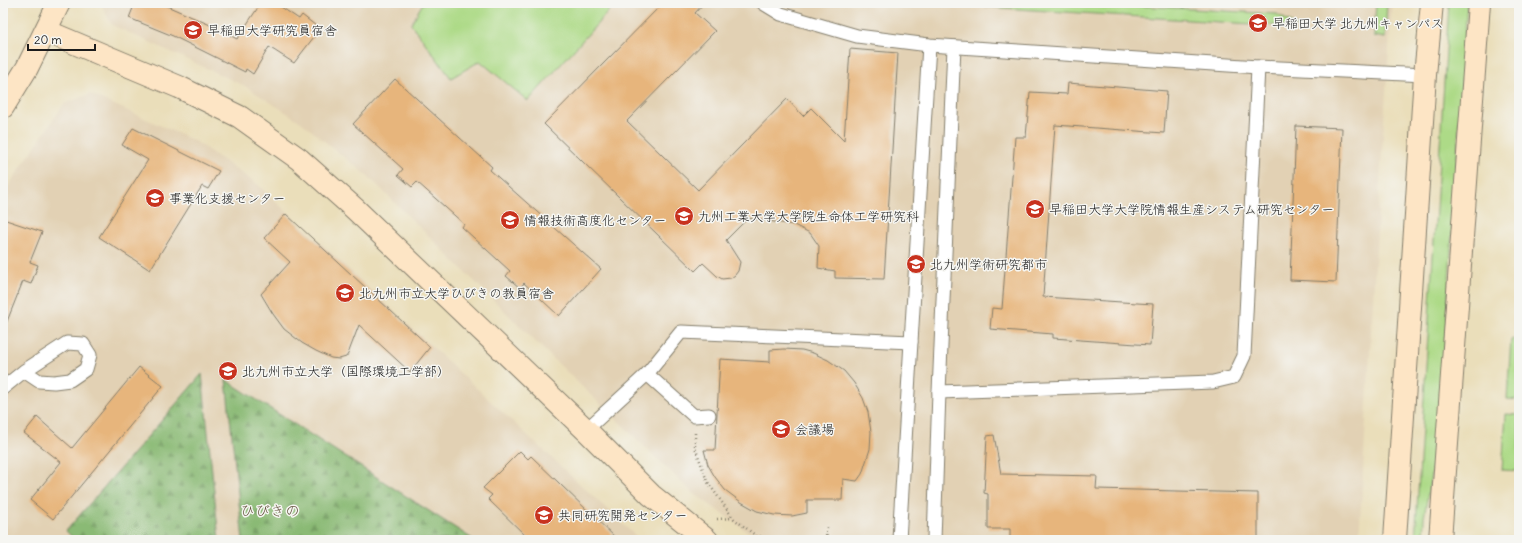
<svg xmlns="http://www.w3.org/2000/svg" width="1522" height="543" viewBox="0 0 1522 543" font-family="Delius,'Klee One',sans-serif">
<defs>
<pattern id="forest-firs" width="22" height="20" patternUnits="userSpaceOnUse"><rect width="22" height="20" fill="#8aba74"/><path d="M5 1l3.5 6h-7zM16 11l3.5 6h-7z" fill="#769f64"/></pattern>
</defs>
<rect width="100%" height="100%" fill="#f6f6f2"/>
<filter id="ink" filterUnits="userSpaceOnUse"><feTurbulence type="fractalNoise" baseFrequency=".025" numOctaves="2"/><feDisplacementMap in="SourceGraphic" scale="8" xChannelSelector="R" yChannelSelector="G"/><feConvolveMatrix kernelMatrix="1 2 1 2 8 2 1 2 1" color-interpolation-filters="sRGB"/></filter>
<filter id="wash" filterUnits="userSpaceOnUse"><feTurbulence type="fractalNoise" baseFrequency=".012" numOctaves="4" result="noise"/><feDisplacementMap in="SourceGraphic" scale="16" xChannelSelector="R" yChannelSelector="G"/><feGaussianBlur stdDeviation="0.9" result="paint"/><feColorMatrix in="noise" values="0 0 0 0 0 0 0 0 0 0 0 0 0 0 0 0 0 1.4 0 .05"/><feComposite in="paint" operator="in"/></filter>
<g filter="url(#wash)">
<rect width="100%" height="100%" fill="#eadeba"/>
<!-- built -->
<g fill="#e2d1b4">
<polygon points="103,3 1392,3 1380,180 1359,540 759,540 692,492 542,348 371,179 301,122 245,86 112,25 102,6"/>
<polygon points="90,94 195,141 257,184 640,540 3,540 3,194 64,104"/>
</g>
<!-- grass -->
<g fill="#adda87" stroke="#647b52">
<polygon points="423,3 616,3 528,101 480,61 451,78 411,24"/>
<polygon points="995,3 1107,3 1107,4 1277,14 1298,27 986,7"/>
<polygon points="1376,3 1387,3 1385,38 1374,36"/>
<polygon points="1449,3 1467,3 1440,419 1424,518 1423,540 1415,540"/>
<polygon points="1511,339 1519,340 1519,400 1507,399"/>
<polygon points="1506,414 1519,415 1519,471 1502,470"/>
</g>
<!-- forest -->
<g fill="url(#forest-firs)" stroke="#536b48">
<polygon points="202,374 219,540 75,540 66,531"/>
<polygon points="226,380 474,540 243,540"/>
</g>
<g id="blocks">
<!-- building -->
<g fill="#e7b57c">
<polygon points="135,3 160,3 208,24 237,39 261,3 275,3 299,19 302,15 320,29 294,63 269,47 253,74 246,69 245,72 173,36 129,18"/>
<polygon points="663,3 704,3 695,13 715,31 627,121 698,190 787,99 803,116 811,108 844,141 850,49 898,53 884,279 835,278 835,271 818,268 819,246 810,233 794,225 748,218 726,240 740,262 738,271 735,275 731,278 722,279 717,276 703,263 695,271 544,124"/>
<polygon points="395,79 492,167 490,170 601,269 559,316 524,283 520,288 506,276 510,271 462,227 464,224 417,182 412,187 398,175 403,169 353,124"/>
<polygon points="1068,83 1167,91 1164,133 1055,125 1043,297 1153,304 1150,345 1053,338 1053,334 990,329 992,308 1002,309 1015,137 1026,137 1030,92 1067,94"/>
<polygon points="1296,126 1342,128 1336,282 1290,280"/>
<polygon points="133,128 219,171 208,189 202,186 150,270 99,237 148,160 122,145"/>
<polygon points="286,214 430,347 410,372 359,325 348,354 346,357 339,359 331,358 316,351 302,343 284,329 273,314 261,294 290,262 264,238"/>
<polygon points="3,219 42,232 30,262 38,265 31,284 23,281 4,329 3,329"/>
<polygon points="784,349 802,350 813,353 828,360 844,371 854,383 863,398 868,412 871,432 870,449 862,474 857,481 843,479 842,500 807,500 807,513 792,516 774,515 757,511 741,502 725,490 715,477 708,465 704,450 715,450 720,359 770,362 770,350"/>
<polygon points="139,367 163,386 53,519 30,500 61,462 24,433 37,417 72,448"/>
<polygon points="994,435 1001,474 1097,476 1096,489 1258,493 1258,540 1010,540 1010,529 988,529 988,494 984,493 987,436"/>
<polygon points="520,451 528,459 531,456 618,540 530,540 488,499 492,495 483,488"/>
</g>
</g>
</g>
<g filter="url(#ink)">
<use href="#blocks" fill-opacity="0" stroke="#837d6b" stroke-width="1"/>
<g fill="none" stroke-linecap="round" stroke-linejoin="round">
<defs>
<g id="lane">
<polyline points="763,3 781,14 857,36 929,45 1258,67 1425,75"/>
<polyline points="647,374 694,416 709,415"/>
<polyline points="3,388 24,371 67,343 83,344 90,355 86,369 70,380 54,382 39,381 24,371"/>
<polyline points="939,392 1213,382 1234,377 1244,356 1258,67"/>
<polyline points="586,430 647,374 681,332 911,342"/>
<polyline points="899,540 929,45"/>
<polyline points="934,540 939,392 954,47"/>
</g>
<g id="secondary">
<polyline points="46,31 179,87 240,117 299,159 355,209 586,430 651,495 707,540"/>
<polyline points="3,107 27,68 59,3"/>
<polyline points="1395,540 1425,75 1432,3"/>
<polyline points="1440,540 1479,3"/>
</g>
</defs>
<!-- lane casing -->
<use href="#lane" stroke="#837d6b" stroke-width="15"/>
<!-- secondary casing -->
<use href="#secondary" stroke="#837d6b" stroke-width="24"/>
<!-- path -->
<g stroke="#837d6b" stroke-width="2.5" stroke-dasharray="1 3" stroke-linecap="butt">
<polyline points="695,433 695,447 707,481 733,518 755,535 773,540"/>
<polyline points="717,519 732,518"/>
<polyline points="826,540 827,527"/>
</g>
<!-- lane -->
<use href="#lane" stroke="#fff" stroke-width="13"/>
<!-- secondary -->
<use href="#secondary" stroke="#fde5c5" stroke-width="22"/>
</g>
</g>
<!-- icons -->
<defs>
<symbol id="university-disc" viewBox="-11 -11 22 22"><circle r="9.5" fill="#c8321e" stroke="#f6f6f2"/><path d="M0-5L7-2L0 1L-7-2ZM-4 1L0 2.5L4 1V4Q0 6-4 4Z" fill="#fff"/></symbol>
</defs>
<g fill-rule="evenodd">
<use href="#university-disc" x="1247" y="12" width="22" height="22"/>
<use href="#university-disc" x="182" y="19" width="22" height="22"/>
<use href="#university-disc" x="144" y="187" width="22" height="22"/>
<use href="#university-disc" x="1024" y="198" width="22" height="22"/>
<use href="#university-disc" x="673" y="205" width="22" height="22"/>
<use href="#university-disc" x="499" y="209" width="22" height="22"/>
<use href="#university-disc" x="905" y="253" width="22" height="22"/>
<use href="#university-disc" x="334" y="282" width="22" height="22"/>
<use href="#university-disc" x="217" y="360" width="22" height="22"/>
<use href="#university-disc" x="770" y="418" width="22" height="22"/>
<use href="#university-disc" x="533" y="504" width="22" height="22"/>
</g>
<g text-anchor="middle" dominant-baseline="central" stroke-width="3" stroke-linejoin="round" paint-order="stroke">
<!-- poi labels -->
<g font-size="13" fill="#1c1c1c" stroke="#f6f6f2" text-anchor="start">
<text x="1272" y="23">早稲田大学 北九州キャンパス</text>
<text x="207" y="30">早稲田大学研究員宿舎</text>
<text x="169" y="198">事業化支援センター</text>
<text x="1049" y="209">早稲田大学大学院情報生産システム研究センター</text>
<text x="698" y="216">九州工業大学大学院生命体工学研究科</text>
<text x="524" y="220">情報技術高度化センター</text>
<text x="930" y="264">北九州学術研究都市</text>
<text x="359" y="293">北九州市立大学ひびきの教員宿舎</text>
<text x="242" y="371">北九州市立大学（国際環境工学部）</text>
<text x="795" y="429">会議場</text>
<text x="558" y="515">共同研究開発センター</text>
</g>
<!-- quarter labels -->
<g font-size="15" fill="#63523e" stroke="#f6f6f2">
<text x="270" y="510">ひびきの</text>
</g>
</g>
<!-- margin -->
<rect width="1522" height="543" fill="none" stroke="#f6f6f2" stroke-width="16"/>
<!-- scale -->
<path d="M28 44v6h67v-6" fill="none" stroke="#1c1c1c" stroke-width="2"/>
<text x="34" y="44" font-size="12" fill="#1c1c1c" stroke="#f6f6f2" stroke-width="3" paint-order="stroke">20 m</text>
</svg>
